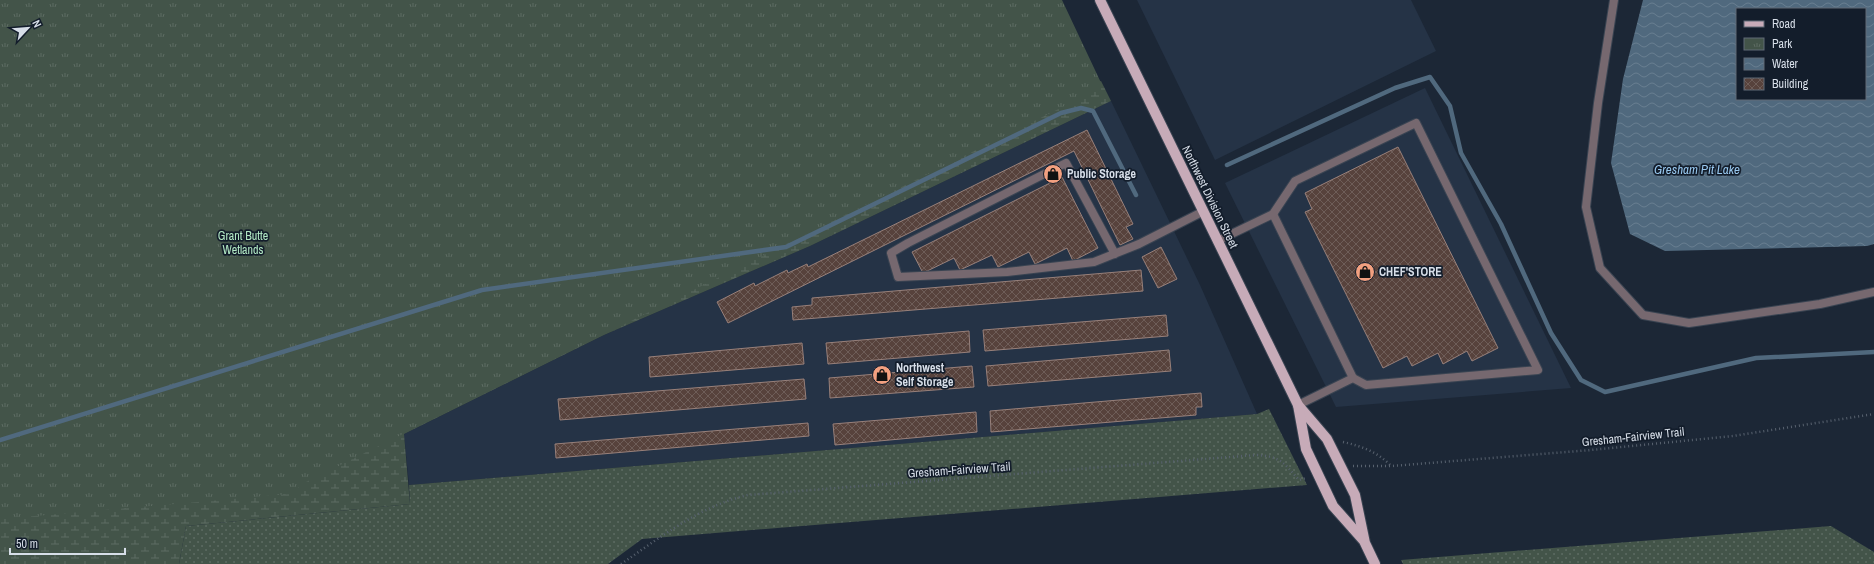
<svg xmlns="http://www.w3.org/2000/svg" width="1874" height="564" viewBox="0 0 1874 564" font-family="'Archivo Narrow',sans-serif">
<defs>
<pattern id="grass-dots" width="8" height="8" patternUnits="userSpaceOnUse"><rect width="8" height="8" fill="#435449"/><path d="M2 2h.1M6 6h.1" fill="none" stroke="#5d6c63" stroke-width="1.8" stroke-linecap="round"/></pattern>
<pattern id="wetland-marsh" width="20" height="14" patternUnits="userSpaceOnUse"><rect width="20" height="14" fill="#435449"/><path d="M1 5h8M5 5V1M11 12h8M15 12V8" fill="none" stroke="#5d6c63"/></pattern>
<pattern id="park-tufts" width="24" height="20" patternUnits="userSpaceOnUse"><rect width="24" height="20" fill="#435449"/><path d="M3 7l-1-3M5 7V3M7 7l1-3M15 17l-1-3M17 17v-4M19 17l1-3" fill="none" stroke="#5d6c63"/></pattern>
<pattern id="water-waves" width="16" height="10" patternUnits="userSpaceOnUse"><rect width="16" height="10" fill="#50697e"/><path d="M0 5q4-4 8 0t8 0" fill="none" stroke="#687e90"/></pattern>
<pattern id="building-cross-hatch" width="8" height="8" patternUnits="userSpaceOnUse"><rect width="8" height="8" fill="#57423c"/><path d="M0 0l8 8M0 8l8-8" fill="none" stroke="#6e5d58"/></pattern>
</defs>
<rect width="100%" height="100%" fill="#1c2736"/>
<!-- built -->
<g fill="#253346">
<polygon points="1137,0 1411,0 1436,51 1215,160"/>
<polygon points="1425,88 1571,388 1336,407 1225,183"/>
<polygon points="1111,101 1200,285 1257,414 409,485 404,434 604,335 810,246"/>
</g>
<!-- grass -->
<g fill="url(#grass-dots)">
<polygon points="1269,409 1307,485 642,539 608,564 179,564 186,526 410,504 409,485 1257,414"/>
<polygon points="1831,526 1874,552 1874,564 1403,564 1401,560"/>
</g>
<!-- wetland -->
<polygon fill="url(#wetland-marsh)" points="1101,81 1111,101 810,246 604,335 404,434 410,504 186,526 179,564 0,564 0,287 982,122"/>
<!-- park -->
<polygon fill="url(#park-tufts)" points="0,0 1062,0 1103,87 298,486 301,493 0,519"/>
<!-- water -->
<path fill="url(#water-waves)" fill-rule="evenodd" d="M1643,0H1874V244L1867,246L1665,251L1630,234L1611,163L1623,79ZM1737,9H1865V99H1737Z"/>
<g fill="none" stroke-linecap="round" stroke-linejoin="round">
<!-- stream -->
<g stroke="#50697e" stroke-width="4.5">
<polyline points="1227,165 1395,88 1430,77 1450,106 1461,153 1501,224 1551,333 1581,380 1605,392 1756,358 1874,352"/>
<polyline points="0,440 482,290 786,247 1061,113 1081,108 1093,111 1136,195"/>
</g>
</g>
<!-- building -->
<g fill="url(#building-cross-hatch)" stroke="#98807a">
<polygon points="1087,130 1133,224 1126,227 1133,239 1120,245 1074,151 728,323 717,302 754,283 755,286 787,270 788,273 807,264 808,267"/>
<polygon points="1398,147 1498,348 1472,361 1467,351 1443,364 1438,353 1412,366 1407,356 1383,368 1305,212 1312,209 1305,193"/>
<polygon points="1062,177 1098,248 1073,261 1067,248 1035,264 1029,252 998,267 992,255 960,270 954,258 923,273 912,252"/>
<polygon points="1161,247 1177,279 1158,288 1142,257"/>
<polygon points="1141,270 1143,291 793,320 792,307 812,305 812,298"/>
<polygon points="1166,315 1168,336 985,351 983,330"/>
<polygon points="969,331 970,352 828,364 826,343"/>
<polygon points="802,343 804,364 650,377 649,357"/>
<polygon points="1169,350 1171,371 988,386 986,366"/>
<polygon points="972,366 974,387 830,398 829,378"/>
<polygon points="804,379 806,399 560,420 558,399"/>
<polygon points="1201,393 1202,407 1196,407 1196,415 991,432 990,411"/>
<polygon points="976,412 977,432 835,445 833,424"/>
<polygon points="808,423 809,436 556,458 555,444"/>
</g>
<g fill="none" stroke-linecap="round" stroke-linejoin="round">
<defs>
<g id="lane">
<polyline points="1614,0 1598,103 1586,207 1600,268 1643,315 1689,323 1820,304 1874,292"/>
<polyline points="1273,214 1353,378"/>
<polyline points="1217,241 1273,214 1295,181 1416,123 1538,370 1366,385 1353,378 1298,405"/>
<polyline points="1115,254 1066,163 908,243 891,253 898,277 1007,272 1094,262 1139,244 1202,212"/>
</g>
<g id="primary">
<polyline points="1100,0 1298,405 1327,439 1355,495 1365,543 1375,564"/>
<polyline points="1298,405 1306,449 1333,506 1364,541"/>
</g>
</defs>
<!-- lane casing -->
<use href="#lane" stroke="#3a4452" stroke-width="10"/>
<!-- primary casing -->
<use href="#primary" stroke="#3a4452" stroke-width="12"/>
<!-- path -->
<g stroke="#58626f" stroke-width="2.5" stroke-dasharray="1 3" stroke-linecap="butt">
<path d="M1343,442C1361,446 1378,452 1391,466"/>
<polyline points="1353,466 1392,466 1591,450 1733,436 1874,414"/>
<path d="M621,564C661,537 700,506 748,495L1256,455C1280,456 1284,463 1299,480L1306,478"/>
</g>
<!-- lane -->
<use href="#lane" stroke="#76686f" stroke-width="8"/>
<!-- primary -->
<use href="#primary" stroke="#c7abb8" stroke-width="10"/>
</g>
<!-- icons -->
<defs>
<symbol id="shop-disc" viewBox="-11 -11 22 22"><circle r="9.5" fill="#f2a080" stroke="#131d2b"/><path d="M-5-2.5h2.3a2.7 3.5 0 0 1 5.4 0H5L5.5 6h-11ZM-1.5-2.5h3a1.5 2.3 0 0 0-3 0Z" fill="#111"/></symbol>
</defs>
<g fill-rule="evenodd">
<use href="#shop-disc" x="1042" y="163" width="22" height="22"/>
<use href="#shop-disc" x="1354" y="261" width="22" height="22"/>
<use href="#shop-disc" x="871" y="364" width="22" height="22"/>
</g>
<g text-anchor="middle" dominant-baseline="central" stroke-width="3.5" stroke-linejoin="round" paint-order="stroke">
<!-- poi labels -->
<g font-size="12" font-weight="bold" fill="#d7dee8" stroke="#131d2b" text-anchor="start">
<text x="1067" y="174">Public Storage</text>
<text x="1379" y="272">CHEF'STORE</text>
<text x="896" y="368">Northwest<tspan x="896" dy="14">Self Storage</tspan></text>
</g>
<!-- street labels -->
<g font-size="12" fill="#d7dee8" stroke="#131d2b">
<text transform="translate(1210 197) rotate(64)">Northwest Division Street</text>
<text transform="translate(1633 437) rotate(-6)">Gresham-Fairview Trail</text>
<text transform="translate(959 470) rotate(-4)">Gresham-Fairview Trail</text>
</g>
<!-- park labels -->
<g font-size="12" fill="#b3e9c5" stroke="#131d2b">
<text x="243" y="236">Grant Butte<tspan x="243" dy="14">Wetlands</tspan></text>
</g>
<!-- water labels -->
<g font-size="13" font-style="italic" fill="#98c7ee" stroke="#131d2b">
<text x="1697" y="169">Gresham Pit Lake</text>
</g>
</g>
<!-- legend -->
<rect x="1736" y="8" width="130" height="92" fill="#131d2b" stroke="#616a77"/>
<rect x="1744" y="21" width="20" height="6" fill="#c7abb8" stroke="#616a77"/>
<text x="1772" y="28" font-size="12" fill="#d7dee8">Road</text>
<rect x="1744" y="38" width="20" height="12" fill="url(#park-tufts)" stroke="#616a77"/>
<text x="1772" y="48" font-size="12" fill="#d7dee8">Park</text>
<rect x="1744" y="58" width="20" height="12" fill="url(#water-waves)" stroke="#616a77"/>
<text x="1772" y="68" font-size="12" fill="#d7dee8">Water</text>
<rect x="1744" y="78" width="20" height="12" fill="url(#building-cross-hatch)" stroke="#616a77"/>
<text x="1772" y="88" font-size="12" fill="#d7dee8">Building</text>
<!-- north arrow -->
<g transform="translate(28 28) rotate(64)" stroke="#131d2b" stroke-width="3" paint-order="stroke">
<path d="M0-3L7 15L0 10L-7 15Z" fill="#d7dee8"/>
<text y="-6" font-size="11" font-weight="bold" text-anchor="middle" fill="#d7dee8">N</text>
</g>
<!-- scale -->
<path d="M10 548v6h115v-6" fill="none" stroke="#d7dee8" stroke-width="2"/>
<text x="16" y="548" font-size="12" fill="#d7dee8" stroke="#131d2b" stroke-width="3" paint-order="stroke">50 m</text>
</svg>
